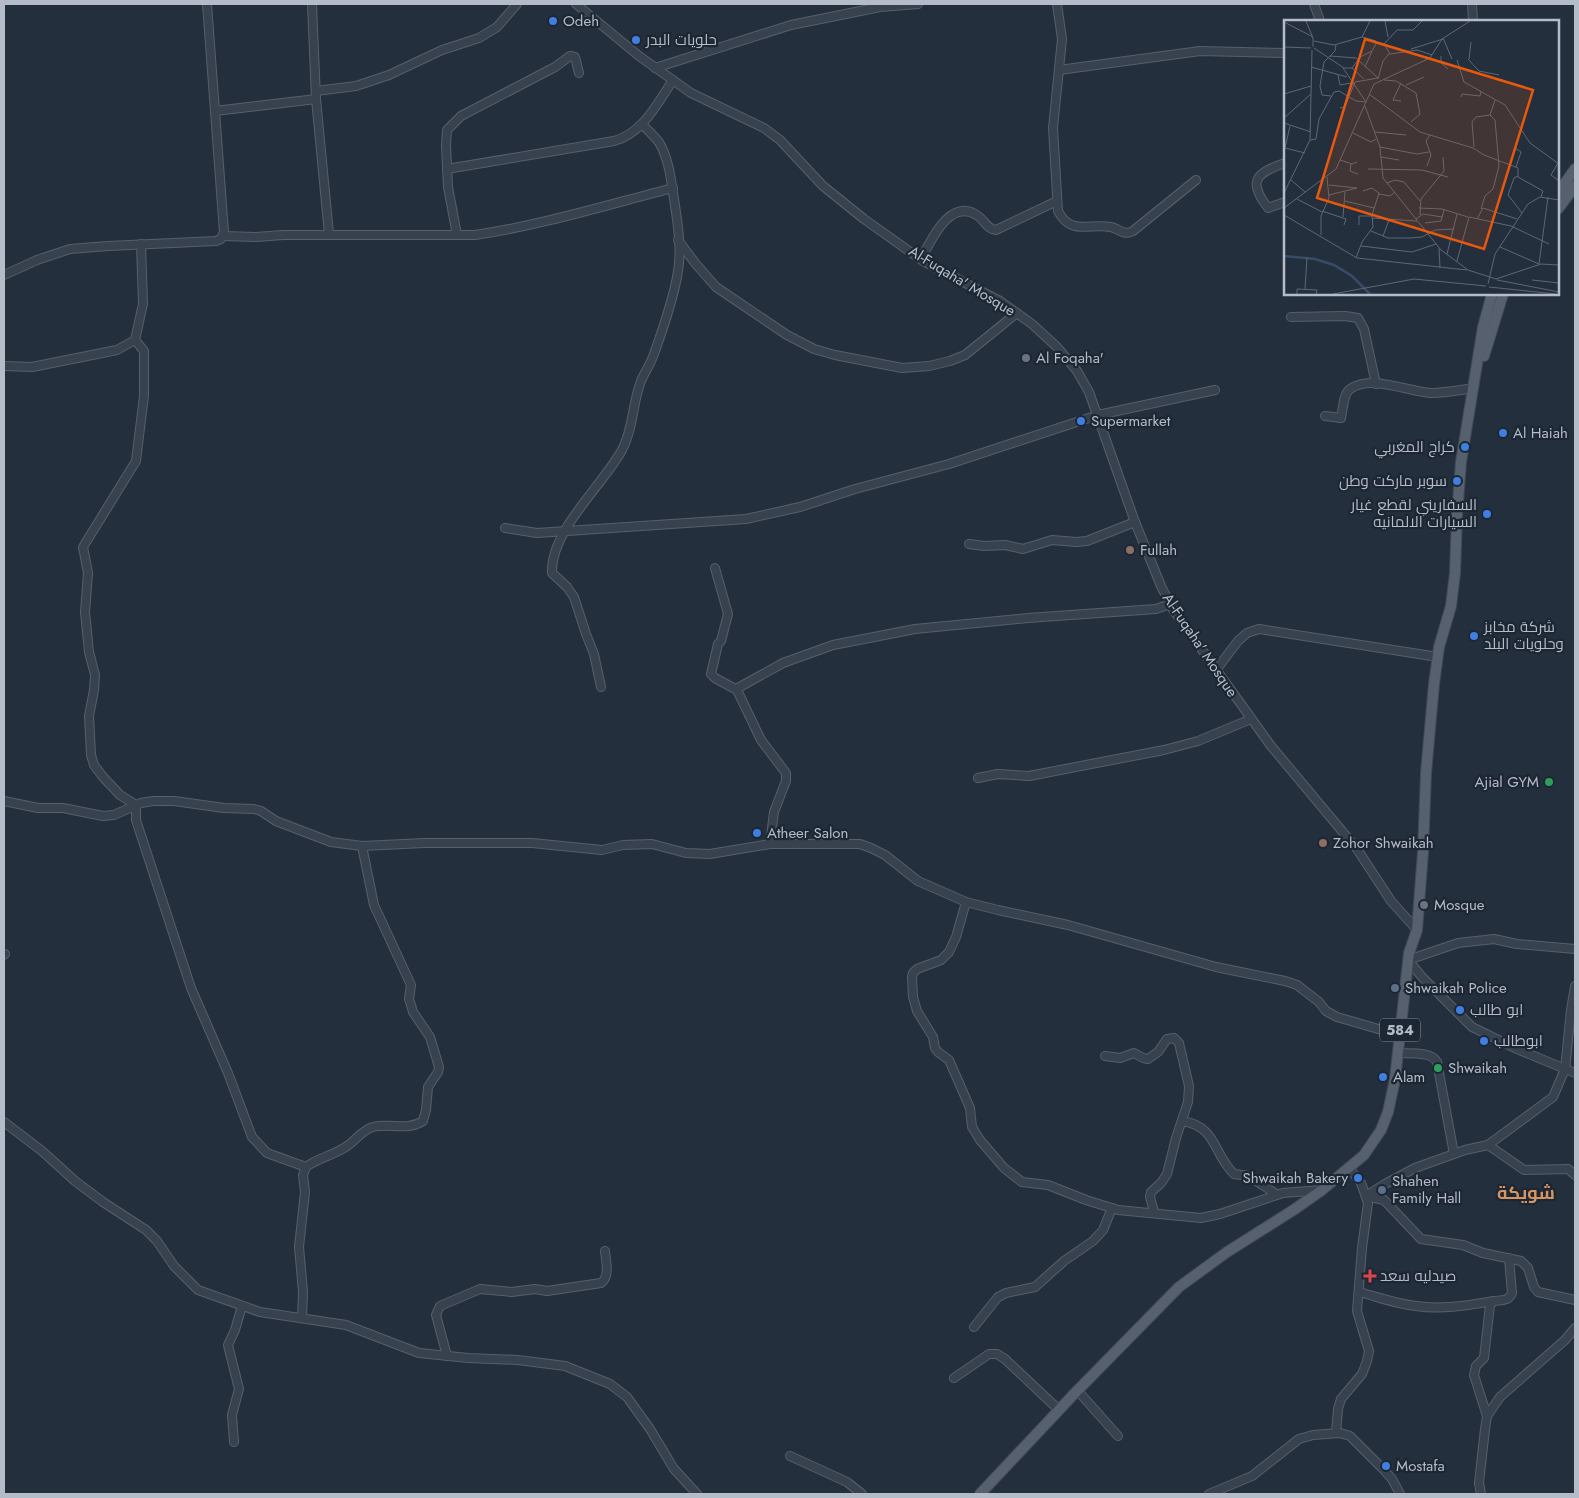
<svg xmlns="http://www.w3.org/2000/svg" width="1579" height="1498" viewBox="0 0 1579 1498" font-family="Jost,Cairo,sans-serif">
<rect width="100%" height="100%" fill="#242f3e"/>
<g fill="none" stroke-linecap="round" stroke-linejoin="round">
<defs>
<g id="minor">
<polyline points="312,4 316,99 329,234"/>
<polyline points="576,4 639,56 691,93 764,128 780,140 823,186 864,219 923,261 1000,301 1032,324 1057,347 1077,371 1089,392 1135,522 1161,586 1172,608 1271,746 1357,849 1391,901 1417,930"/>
<path d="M1057,4L1062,39L1053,128L1058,211C1071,236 1089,223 1111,227C1120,229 1123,236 1133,231L1196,180"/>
<polyline points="1314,4 1320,21"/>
<polyline points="1472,4 1473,21"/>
<polyline points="655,68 791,25 880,7 918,4"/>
<polyline points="1059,70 1200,51 1285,53"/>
<polyline points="316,91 356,86 389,75 442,50 479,38 497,27 517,4"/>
<polyline points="215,111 316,99"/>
<path d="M1285,163C1256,173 1247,181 1268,208L1285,202"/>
<path d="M447,169L614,141C643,133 657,104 673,80"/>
<polyline points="457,235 448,187 446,145 447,130 461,116 555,67 570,56 575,57 579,73"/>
<path d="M223,236L256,237L283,235H475C542,225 607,205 673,188"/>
<polyline points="678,240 695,263 716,287 787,335 814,349 835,355 902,368 929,366 950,361 965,355 1017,313"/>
<path d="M921,259C931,241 950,196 978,216C985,221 987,229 996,230L1057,201"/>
<polyline points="4,275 37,260 70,249 108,246 216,241 221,239 224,232 207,4"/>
<polyline points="1291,317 1345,316 1358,318 1364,329 1376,384"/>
<polyline points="135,340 144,351 144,396 136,461 83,547 88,573 85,612 89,652 95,675 94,690 89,716 91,755 94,765 103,777 120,795 136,805 136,820 191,988 228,1073 252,1137 267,1153 306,1167"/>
<polyline points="4,366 32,367 117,350 135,340 143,304 141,244"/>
<path d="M1325,416L1341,418C1343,410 1343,394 1350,389C1372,374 1408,392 1431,393C1445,393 1460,390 1474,388"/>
<polyline points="505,528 537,533 746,519 800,507 855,489 949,464 1098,415 1215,390"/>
<polyline points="969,544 984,546 1005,545 1023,549 1052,540 1076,542 1087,541 1135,522"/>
<polyline points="715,568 728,614 721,641 718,644 711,674 715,678 737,690 761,740 786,773 786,781 774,812 770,844"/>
<polyline points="1216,670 1238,641 1247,633 1259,629 1438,657"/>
<path d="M601,687L594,654L586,634L574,597L567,587L552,573C550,531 603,485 622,450C634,427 632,404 641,381C645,372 651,363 654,354C663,329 677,288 679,263C681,242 677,219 674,199C671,180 669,160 660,144C656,137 648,131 642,124"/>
<polyline points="736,689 783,663 833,645 915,629 1028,618 1156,609 1170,604"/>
<polyline points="978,778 998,774 1029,776 1164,750 1198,741 1251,719"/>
<polyline points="4,801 38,808 63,808 103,816 114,815 141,803 153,801 174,801 224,808 254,809 261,811 276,821 331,842 362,846 424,843 532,843 602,850 623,845 652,844 686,853 710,854 770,844 860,844 871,848 885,855 918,881 966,902 998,910 1068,925 1216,967 1285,981 1297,985 1319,1002 1326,1011 1337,1017 1399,1035"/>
<polyline points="966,902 956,937 949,952 941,960 917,969 913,973 912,977 913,997 917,1011 933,1037 935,1048 938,1052 949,1060 970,1108 972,1127 980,1140 1004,1168 1022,1182 1048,1185 1086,1200 1118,1210 1201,1218 1220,1214 1283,1193 1322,1190"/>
<polyline points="1575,949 1517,944 1494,939 1458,943 1408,960 1422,977 1472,1027 1517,1049 1575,1073"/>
<polyline points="4,955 5,954"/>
<path d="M1397,1053C1409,1054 1431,1051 1437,1062L1454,1154"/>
<polyline points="1105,1056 1120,1058 1134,1053 1143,1058 1148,1059 1158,1052 1167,1039 1174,1038 1179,1043 1189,1086 1188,1102 1176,1138 1167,1174 1161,1183 1151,1192 1150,1197 1154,1212"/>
<path d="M1182,1121C1217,1126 1213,1154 1234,1174L1249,1176L1276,1194"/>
<polyline points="4,1122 42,1151 75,1181 103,1202 146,1230 157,1241 174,1266 198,1290 260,1312 346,1325 419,1353 468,1358 518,1360 565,1366 610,1384 627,1397 650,1429 674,1469 697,1494"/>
<polyline points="1488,1145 1524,1170 1568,1169 1575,1175"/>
<polyline points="1366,1196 1385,1184 1415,1168 1465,1150 1488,1145 1553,1097 1565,1069 1571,1010 1575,986"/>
<polyline points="1366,1196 1384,1200 1421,1239 1463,1245 1483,1253 1521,1261 1528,1268 1534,1287 1538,1292 1575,1300"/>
<path d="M1359,1292C1378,1297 1397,1304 1416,1306C1442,1310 1469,1305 1494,1301"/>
<path d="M302,1318L303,1292L299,1247L305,1192L303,1175L306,1167C317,1158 335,1155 347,1146C356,1140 362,1130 373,1127C389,1123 408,1131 423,1121L426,1110L428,1087L438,1072L439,1067L430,1037L413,1012L411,1005L409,999L411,985L374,905L362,846"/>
<polyline points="974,1327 998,1297 1006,1293 1035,1287 1064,1261 1093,1241 1103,1230 1112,1208"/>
<path d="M447,1356L436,1315L440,1306L480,1289L512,1292L535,1289L547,1291L601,1283C610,1277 606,1261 605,1251"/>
<polyline points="954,1378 989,1354 997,1354 1005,1359 1059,1410"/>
<polyline points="1077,1390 1118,1436"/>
<path d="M1487,1416L1474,1375L1476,1366L1484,1358L1490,1305L1494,1301C1502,1300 1509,1301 1512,1293L1509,1258"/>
<polyline points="1336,1433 1338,1409 1341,1399 1362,1374 1367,1361 1369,1351 1357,1311 1362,1248 1368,1203 1361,1183 1349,1168"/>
<polyline points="234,1442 232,1415 239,1389 228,1345 235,1330 242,1306"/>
<polyline points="790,1456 847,1482 862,1494"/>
<polyline points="1209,1494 1252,1476 1299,1439 1313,1435 1340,1433 1350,1436 1384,1470 1392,1479 1400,1494"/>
<polyline points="1481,1494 1479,1483 1485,1429 1487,1416 1500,1397 1565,1340 1575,1328"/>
</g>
<g id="major">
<polyline points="1558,193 1575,169"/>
<polyline points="1558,209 1575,186"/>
<polyline points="1484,356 1503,294"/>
<polyline points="980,1494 1074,1394 1179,1287 1227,1252 1295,1209 1322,1190 1364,1155 1381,1130 1388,1112 1395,1079 1409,953 1417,930 1423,852 1426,773 1434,684 1439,647 1451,606 1455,573 1457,515 1461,462 1483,327 1492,294"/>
</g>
</defs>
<!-- minor casing -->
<use href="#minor" stroke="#565f6c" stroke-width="10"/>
<!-- major casing -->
<use href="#major" stroke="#414a57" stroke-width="12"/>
<!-- minor -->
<use href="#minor" stroke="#38414e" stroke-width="8"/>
<!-- major -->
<use href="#major" stroke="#56606e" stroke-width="10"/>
</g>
<!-- markers -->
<g fill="#3f7fe0" stroke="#1d2633" stroke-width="2">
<circle cx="553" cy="21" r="5"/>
<circle cx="636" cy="40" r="5"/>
<circle cx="1081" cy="421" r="5"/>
<circle cx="1503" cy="433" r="5"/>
<circle cx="1465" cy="447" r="5"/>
<circle cx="1457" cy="481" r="5"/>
<circle cx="1487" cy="514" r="5"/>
<circle cx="1474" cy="636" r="5"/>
<circle cx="757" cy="833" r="5"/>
<circle cx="1460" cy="1010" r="5"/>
<circle cx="1484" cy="1041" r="5"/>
<circle cx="1383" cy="1077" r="5"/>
<circle cx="1358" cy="1178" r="5"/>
<circle cx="1386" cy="1466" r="5"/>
</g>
<g fill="#6b7280" stroke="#1d2633" stroke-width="2">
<circle cx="1026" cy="358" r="5"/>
<circle cx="1424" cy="905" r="5"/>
</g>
<g fill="#8d6e63" stroke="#1d2633" stroke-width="2">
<circle cx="1130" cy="550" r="5"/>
<circle cx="1323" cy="843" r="5"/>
</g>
<g fill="#2e9e5b" stroke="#1d2633" stroke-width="2">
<circle cx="1549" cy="782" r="5"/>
<circle cx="1438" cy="1068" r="5"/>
</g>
<g fill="#5c6f8a" stroke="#1d2633" stroke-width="2">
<circle cx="1395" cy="988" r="5"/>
<circle cx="1382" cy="1190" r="5"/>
</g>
<path fill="#e0444e" stroke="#1d2633" stroke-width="2" d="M1367.5 1268.5h5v5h5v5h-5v5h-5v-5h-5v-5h5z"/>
<g text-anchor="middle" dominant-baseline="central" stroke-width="4.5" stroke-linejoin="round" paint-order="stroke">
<!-- shield labels -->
<rect fill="#1d2633" stroke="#878f9c" stroke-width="1" x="1380" y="1018.5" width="40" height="23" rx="4"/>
<g font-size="14" font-weight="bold" fill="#b4bcc9">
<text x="1400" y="1030">584</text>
</g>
<!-- poi labels -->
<g font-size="15" fill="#b4bcc9" stroke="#1d2633" text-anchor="start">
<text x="563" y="21">Odeh</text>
<text x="646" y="40">حلويات البدر</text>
<text x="1036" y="358">Al Foqaha'</text>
<text x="1091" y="421">Supermarket</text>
<text x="1513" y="433">Al Haiah</text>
<text x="1455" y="447" text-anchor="end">كراج المغربي</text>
<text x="1447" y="481" text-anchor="end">سوبر ماركت وطن</text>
<text x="1477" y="505" text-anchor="end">السفاريني لقطع غيار<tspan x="1477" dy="17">السيارات الالمانيه</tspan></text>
<text x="1140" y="550">Fullah</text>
<text x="1484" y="627">شركة مخابز<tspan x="1484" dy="17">وحلويات البلد</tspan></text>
<text x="1539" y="782" text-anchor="end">Ajial GYM</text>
<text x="767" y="833">Atheer Salon</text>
<text x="1333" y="843">Zohor Shwaikah</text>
<text x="1434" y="905">Mosque</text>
<text x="1405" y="988">Shwaikah Police</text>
<text x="1470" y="1010">ابو طالب</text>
<text x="1494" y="1041">ابوطالب</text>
<text x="1448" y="1068">Shwaikah</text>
<text x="1393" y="1077">Alam</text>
<text x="1348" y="1178" text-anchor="end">Shwaikah Bakery</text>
<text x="1392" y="1181">Shahen<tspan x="1392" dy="17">Family Hall</tspan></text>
<text x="1380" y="1276">صيدليه سعد</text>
<text x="1396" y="1466">Mostafa</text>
</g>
<!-- street labels -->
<g font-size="15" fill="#b4bcc9" stroke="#1d2633">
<text transform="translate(962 281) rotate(31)">Al-Fuqaha' Mosque</text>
<text transform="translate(1200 645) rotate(56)">Al-Fuqaha' Mosque</text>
</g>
<!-- quarter labels -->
<g font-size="18" font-weight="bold" fill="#d59563" stroke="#1d2633">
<text x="1526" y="1193">شويكة</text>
</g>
</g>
<!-- overview -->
<g transform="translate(1284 20)">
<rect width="275" height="275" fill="#242f3e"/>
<path fill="none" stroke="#394c67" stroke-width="2.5" d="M0,236L31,239L50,245L68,256L86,274"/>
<path fill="none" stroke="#5e6776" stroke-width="1" d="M22,1L29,18V27M101,1L104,17M0,2L29,17M78,17L86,1M159,18L168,39M30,21L50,25L78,17L92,21M100,24L113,10H129L138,1M0,27L27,28M30,28L60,48H68L76,37L88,31L93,22L100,24L106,34L133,30L148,35M127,29L159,19M46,36L72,38L94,58L71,62L61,87L56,88M157,36V43L164,49M184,39L195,51L215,55M185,39L187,22M173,40L180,62L221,85L246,123L275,144M27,47L63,57M81,47L88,31M68,48L80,59M54,55L56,65L67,63M94,59L99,41L105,34M100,60L112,61L132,73L136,94L127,102M117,63L109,80L117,81M122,65L140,57M0,74L27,66M85,74L136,112L189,128L200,135L234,148V157L259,171L257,177M47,76L38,75L36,66L40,42L51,31L52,25M177,77L178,74L196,76L197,71M81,86L96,127L99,158L157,230L184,250L212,259L257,244L275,245M0,98L27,74M0,103L27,112M91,112L122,115M69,113L87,122L92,119M26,120L32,119L35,99L50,72L55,71L72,81L82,82L59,48M96,127L133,134L145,132M190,127L188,102L192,97L206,95L211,80M1,128L6,106M1,128L21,133M231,128L237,132L232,147M97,137L115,140M56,140L68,144L73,142M274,143L267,155L275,161M67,144L66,151L74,154M143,146L147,135L142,121L146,115M84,149L138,150L164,157M234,156L230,158L224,175L238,193M7,160L21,172M103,163L111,160L120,162L136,181M45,165L73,168L45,175M0,173L26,120L28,30M95,174L106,176L111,172M13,179L38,192M61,181L90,188M0,188L52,149L90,64L146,38L158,19L186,1M135,188L158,189L184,197M197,189L201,176L209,169L215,146L211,100L206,95M38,191L62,199L60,205M0,195L73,238L183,250M136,195L137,179L160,151L159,137M59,197L61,172M88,198L133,201M132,199L139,194L158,197M193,199L199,188L233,199M141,203L157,201L160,190M75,205V196H88M87,211L104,218H126L138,217L151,210L170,209M37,215V196L45,178L43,157M99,216L105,200M77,226L128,232L152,224M216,227L255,244L264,177M155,228L156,248M163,234L173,194M72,238L78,222L89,207L88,195L95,173L88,168L79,171M173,241L185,197L227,206L265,224M213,260L275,272M248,260L275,263M204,264L211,234L244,184L256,177L275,180M205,267L272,274M21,269L23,237M13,274V269L33,270L32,274M49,274L130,259L202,266"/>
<path fill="#e8590c" fill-opacity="0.15" stroke="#e8590c" stroke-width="2.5" d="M81,19L249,70L200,229L33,178Z"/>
<rect width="275" height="275" fill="none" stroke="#b4bcc9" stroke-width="2.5"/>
</g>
<!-- border -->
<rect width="1579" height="1498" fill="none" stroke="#b4bcc9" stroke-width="10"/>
</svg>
